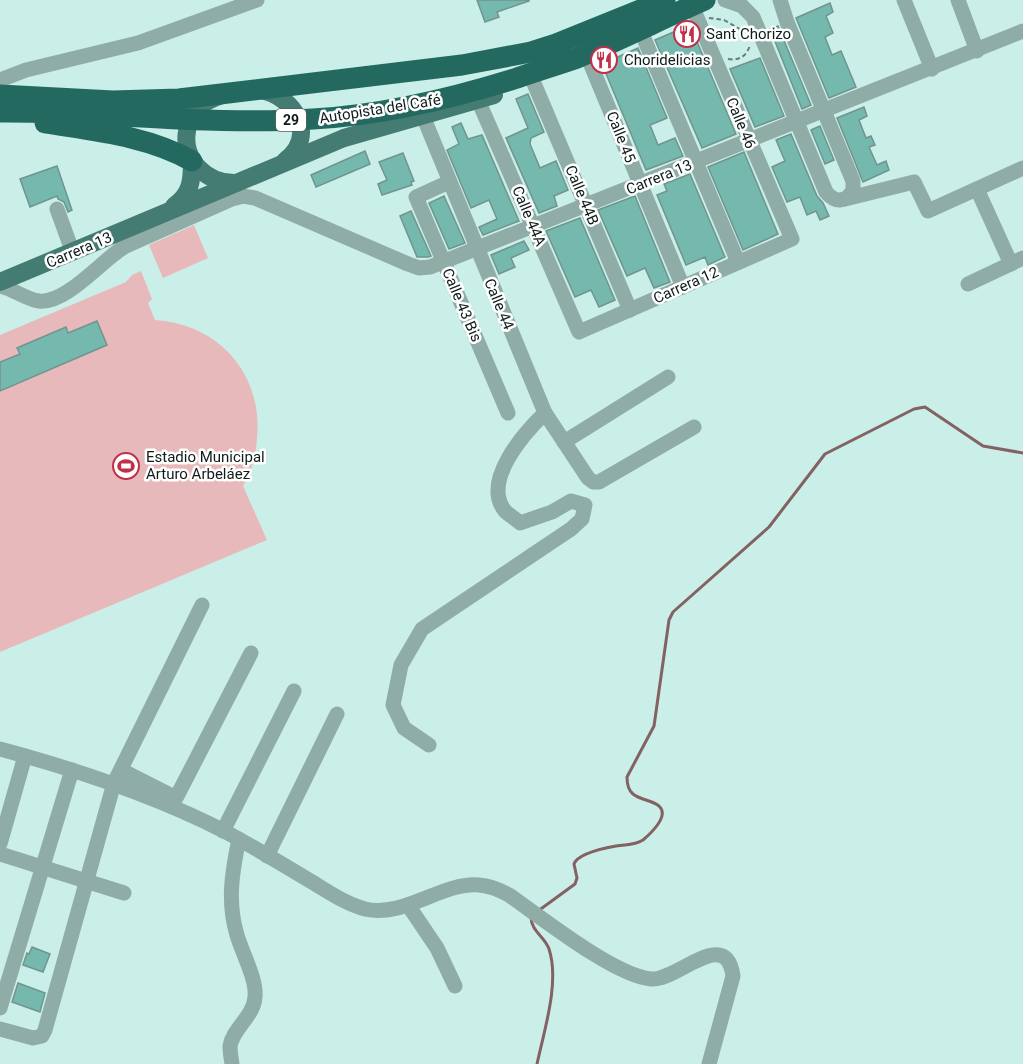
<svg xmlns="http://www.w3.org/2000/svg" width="1023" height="1064" viewBox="0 0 1023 1064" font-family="Roboto,sans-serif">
<rect width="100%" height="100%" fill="#c9efe8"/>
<!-- green -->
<g fill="#e8b9bb">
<polygon points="194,225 208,258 163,278 149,245"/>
<path d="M141,271L152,299L148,303L155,320C219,324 263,374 257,438C256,455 252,471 243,486L267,540L0,652V335L126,282L132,275Z"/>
</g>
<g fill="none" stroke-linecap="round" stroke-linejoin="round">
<!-- stream -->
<g stroke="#846162" stroke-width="3">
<path d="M538,911L575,884L577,878L574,864C578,853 605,848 616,846C626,844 633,846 643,840C650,834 670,816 659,806C652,800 640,800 633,794C628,790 627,783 627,777L654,726L669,620L673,612L769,527L825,454L914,409L925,407L983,446L1023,453"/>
<path d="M531,917C531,931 545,937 549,949C560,982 544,1031 537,1064"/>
</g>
</g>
<!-- building -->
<g fill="#75b8ae" stroke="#71948e" stroke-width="1.5">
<polygon points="477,0 529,0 529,1 497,12 499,17 485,22"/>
<polygon points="830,3 833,12 826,16 833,33 825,37 832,55 841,51 856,87 829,98 796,18"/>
<polygon points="690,25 736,134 702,148 655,40"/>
<polygon points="778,26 811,105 802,109 770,29"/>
<polygon points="638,48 667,118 650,125 658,145 675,138 683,156 646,170 602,64"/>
<polygon points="760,58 784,116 755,127 730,69"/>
<polygon points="528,94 544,132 531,138 530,144 540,168 556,161 568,190 554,196 557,206 539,213 506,138 528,128 516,99"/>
<polygon points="864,107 867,116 859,120 866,138 871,136 875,145 869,147 877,165 886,161 889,170 863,182 837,118"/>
<polygon points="461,123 468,139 482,135 519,221 483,235 479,227 497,219 489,200 471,208 447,150 459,144 452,127"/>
<polygon points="820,126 834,160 825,164 811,130"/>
<polygon points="791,134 817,196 823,203 829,216 820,220 816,211 807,215 800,197 787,202 772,167 785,161 776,140"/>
<polygon points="365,151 370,164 316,187 311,175"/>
<polygon points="744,152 778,234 743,250 708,167"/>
<polygon points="403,153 414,181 411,182 412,185 382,195 378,184 387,180 379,162"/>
<polygon points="57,166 72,210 68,212 64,202 58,199 57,196 30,207 20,179"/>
<polygon points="690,174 725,257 708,265 705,257 686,265 657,195 667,191 664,184"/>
<polygon points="444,196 465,243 449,249 429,203"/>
<polygon points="635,196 670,282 654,288 645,268 627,276 598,210"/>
<polygon points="411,211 431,256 428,257 417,257 400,216"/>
<polygon points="580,218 615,300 599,307 591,290 575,297 546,231"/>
<polygon points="524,241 529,250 511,258 515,267 499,274 491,255"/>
<polygon points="97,321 107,345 0,391 0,362 20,354 17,348 66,327 68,333"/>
<polygon points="32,947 50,954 43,972 23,965 27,953 29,954"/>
<polygon points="18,983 45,993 40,1012 12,1002"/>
</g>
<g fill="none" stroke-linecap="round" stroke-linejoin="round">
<!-- path -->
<g stroke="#657e79" stroke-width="2" stroke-dasharray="4.5 3" stroke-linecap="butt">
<polyline points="709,18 724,20 745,32"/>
<path d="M728,59C739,61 747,56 750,45"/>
</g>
<!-- minor -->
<g stroke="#90aca7" stroke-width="15">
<path d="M725,0L742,6L753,17L826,192C835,203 846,203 853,190V181L787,22L780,0"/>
<polyline points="904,0 932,69"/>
<polyline points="958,0 977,51"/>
<polyline points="640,29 738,262"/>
<polyline points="586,53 683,287"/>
<polyline points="0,80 26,70 138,43 257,0"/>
<polyline points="533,81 630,310"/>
<polyline points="478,100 579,332 792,239 692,6"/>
<polyline points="423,116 545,413 588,478 593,482 599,482 694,427"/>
<polyline points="449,182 416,197 508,413"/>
<polyline points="977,189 1011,264"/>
<polyline points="845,199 914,182 928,211 1023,168"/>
<polyline points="57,209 73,253"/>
<polyline points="968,284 1023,258"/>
<path d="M0,286C14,289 25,299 39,301C66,304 101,261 124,247L232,199L243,196L255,198L408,264L419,268L430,267L1023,31"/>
<polyline points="564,442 668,377"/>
<path d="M429,745L404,728L393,705L401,665L422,629L571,529L582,519L585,505L571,501L552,512L520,523C516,519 509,515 505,511C481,481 525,432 545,413"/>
<path d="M0,749C78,770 154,795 226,832C255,848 284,865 312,882C329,892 346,904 365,909C405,918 441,882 479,885C490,886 500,890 509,895C542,918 615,976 651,979C676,982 726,925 733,976L709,1064"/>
<polyline points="121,770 176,798 251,653"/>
<polyline points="223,831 294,691"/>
<polyline points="0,844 25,756"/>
<polyline points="0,854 124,893"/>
<polyline points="267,856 337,714"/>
<polyline points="408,905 437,948 455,986"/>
<polyline points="0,1008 72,770"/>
<polyline points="0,1029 33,1038 42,1036 45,1030 114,783 202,605"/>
<path d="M232,1064C231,1058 230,1052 230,1046C233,1028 254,1016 255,997C257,979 242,953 237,935C227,902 232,872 239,839"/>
</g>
<!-- major -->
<g stroke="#447b73" stroke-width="18">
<path d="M260,90C295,96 318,136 285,161"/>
<path d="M222,95C213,98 203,103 197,109C191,115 188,123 187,131C182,160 207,184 236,183"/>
<path d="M174,206C191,194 192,181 192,161"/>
<polyline points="0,282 344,138 494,95"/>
</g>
<!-- highway -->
<g stroke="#236960" stroke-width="21">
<polyline points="0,95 113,101 179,99 462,65 531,52 556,44 665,0"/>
<path d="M0,112C104,111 209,126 313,119C383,115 450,99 517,78C537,71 557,65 577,58C620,40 662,19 705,0"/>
<path d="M45,123C95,131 148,136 192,161"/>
</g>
</g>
<!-- icons -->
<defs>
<symbol id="restaurant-ring" viewBox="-11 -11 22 22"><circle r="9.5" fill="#fff" stroke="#c13049" stroke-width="1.5"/><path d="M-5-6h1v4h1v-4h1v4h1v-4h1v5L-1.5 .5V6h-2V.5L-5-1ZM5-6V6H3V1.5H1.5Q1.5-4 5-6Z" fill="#c13049"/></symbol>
<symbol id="stadium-ring" viewBox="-11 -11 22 22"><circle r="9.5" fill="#fff" stroke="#c13049" stroke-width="1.5"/><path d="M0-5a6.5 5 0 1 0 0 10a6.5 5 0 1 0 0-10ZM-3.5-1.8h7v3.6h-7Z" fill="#c13049"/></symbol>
</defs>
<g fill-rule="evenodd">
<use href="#restaurant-ring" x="672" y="19" width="30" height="30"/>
<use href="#restaurant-ring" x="589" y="45" width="30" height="30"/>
<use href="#stadium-ring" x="111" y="451" width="30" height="30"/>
</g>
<g text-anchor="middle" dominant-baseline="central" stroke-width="5" stroke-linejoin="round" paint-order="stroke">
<!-- shield labels -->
<rect fill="#fff" stroke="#56605f" stroke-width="1.5" x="276" y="109" width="30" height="22" rx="4.5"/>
<g font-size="14" font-weight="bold" fill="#0e1c1a">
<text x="291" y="120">29</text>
</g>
<!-- poi labels -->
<g font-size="15" fill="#0e1c1a" stroke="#fff" text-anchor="start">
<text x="706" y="34">Sant Chorizo</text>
<text x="624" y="60">Choridelicias</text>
<text x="146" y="457">Estadio Municipal<tspan x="146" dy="17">Arturo Arbeláez</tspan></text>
</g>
<!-- street labels -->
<g font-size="15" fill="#0e1c1a" stroke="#fff">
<text transform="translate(380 109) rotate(-9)">Autopista del Café</text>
<text transform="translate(741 123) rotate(67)">Calle 46</text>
<text transform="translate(621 137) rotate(68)">Calle 45</text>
<text transform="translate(659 177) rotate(-22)">Carrera 13</text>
<text transform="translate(582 195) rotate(67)">Calle 44B</text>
<text transform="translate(529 216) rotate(67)">Calle 44A</text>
<text transform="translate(79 250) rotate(-23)">Carrera 13</text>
<text transform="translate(686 285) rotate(-24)">Carrera 12</text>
<text transform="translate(499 304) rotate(67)">Calle 44</text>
<text transform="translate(462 305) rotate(67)">Calle 43 Bis</text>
</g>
</g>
</svg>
